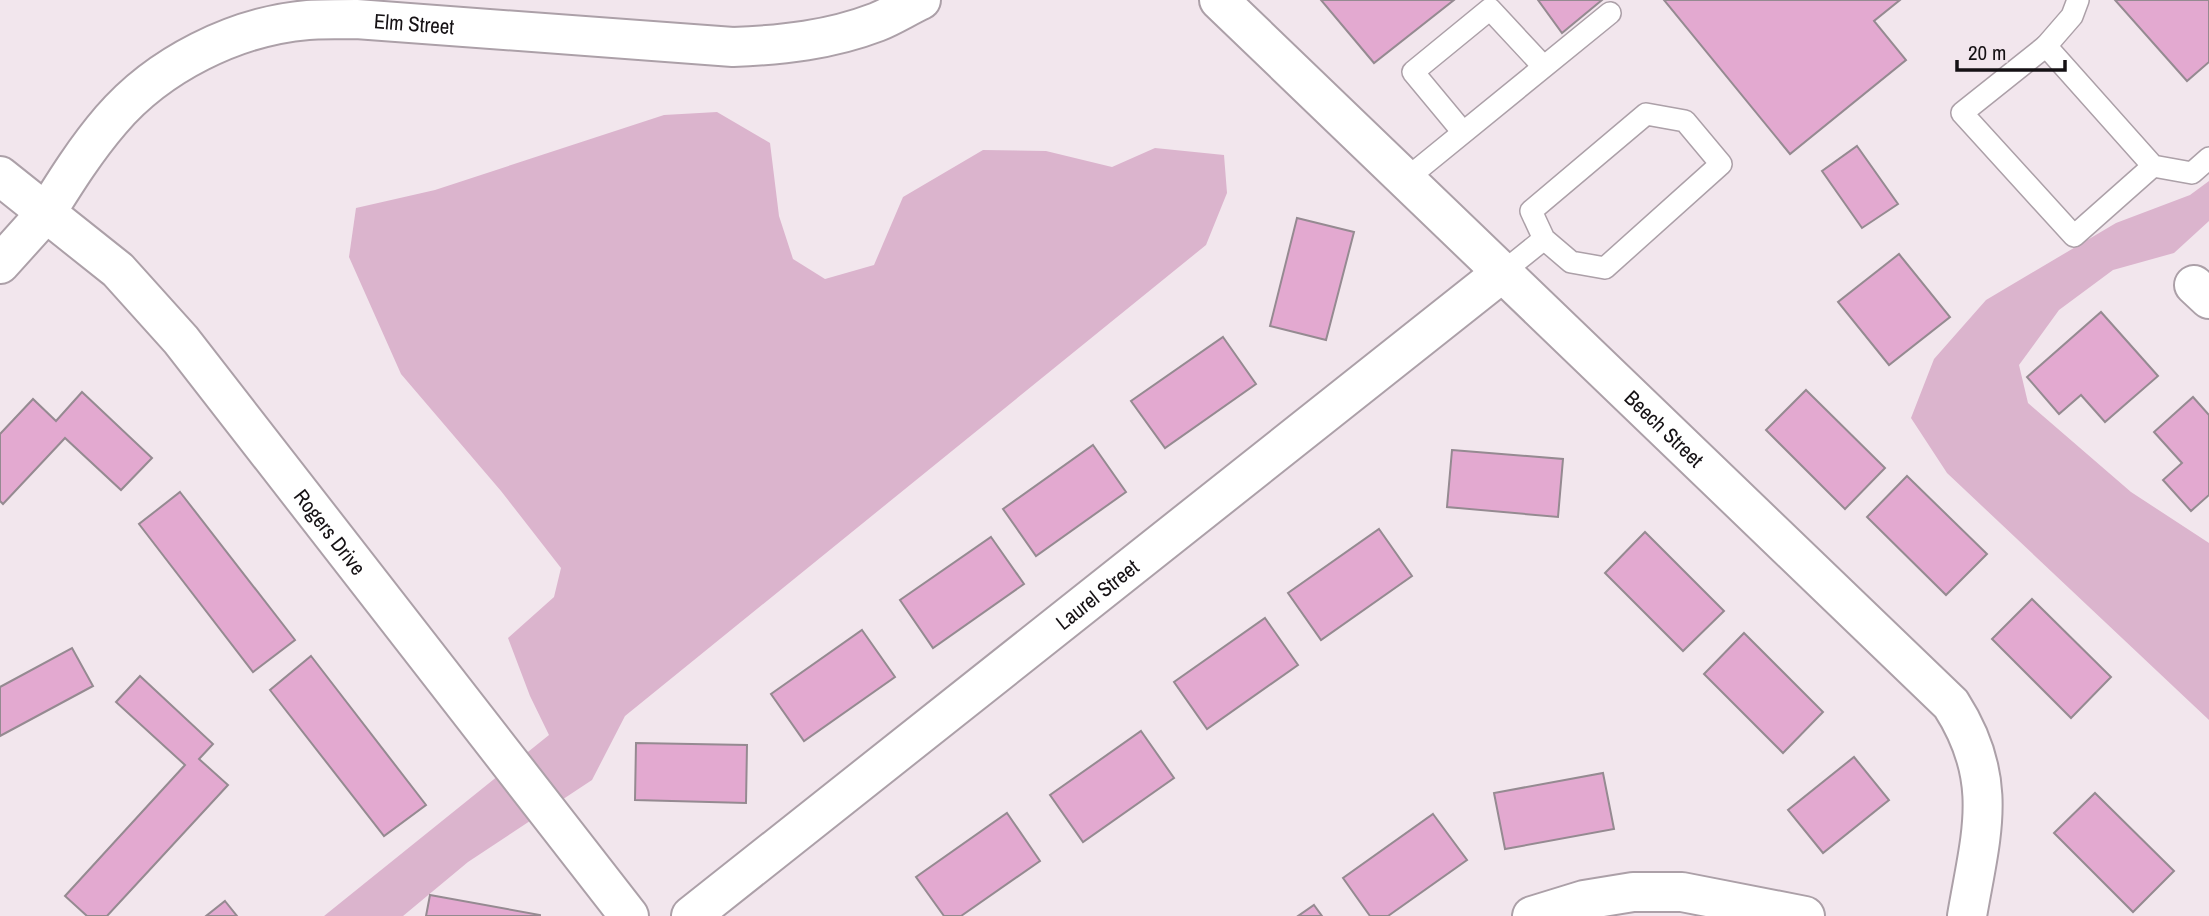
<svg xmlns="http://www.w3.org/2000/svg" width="2209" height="916" viewBox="0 0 2209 916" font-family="'Archivo Narrow',sans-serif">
<rect width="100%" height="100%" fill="#f2e6ed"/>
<!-- green -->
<g fill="#dbb4cd">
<polygon points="717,112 770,143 779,216 793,259 825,279 874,265 903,197 983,150 1046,151 1112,167 1155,148 1224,155 1227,193 1206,245 625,716 592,780 468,862 403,916 324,916 549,735 530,696 508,638 554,597 561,568 501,491 401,374 349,257 356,208 435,190 664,115"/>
<polygon points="2209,181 2209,221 2174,253 2113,270 2059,310 2019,365 2028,403 2131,492 2209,543 2209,720 1947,473 1911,418 1934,359 1986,300 2116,223 2190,195"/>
</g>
<!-- building -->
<g fill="#e3a9d0" stroke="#958a91" stroke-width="2">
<polygon points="1321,0 1454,0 1374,63"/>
<polygon points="1538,0 1602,0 1562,33"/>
<polygon points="1664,0 1900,0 1874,21 1906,60 1790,154"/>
<polygon points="2115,0 2209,0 2209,62 2187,81"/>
<polygon points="1857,146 1898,204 1862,228 1822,171"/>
<polygon points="1297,218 1354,232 1326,340 1270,326"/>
<polygon points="1899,254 1950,317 1889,365 1838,302"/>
<polygon points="2101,312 2158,376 2105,422 2081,395 2059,414 2027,377"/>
<polygon points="1223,337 1256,384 1165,448 1131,401"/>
<polygon points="1806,390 1885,468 1845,509 1766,430"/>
<polygon points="82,392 152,458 121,490 65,438 3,504 0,501 0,434 33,399 56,421"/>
<polygon points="2193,397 2209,415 2209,495 2191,511 2163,480 2182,463 2154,432"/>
<polygon points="1093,445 1126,492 1036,556 1003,509"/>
<polygon points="1452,450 1563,459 1558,517 1447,507"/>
<polygon points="1907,476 1987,554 1946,595 1867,517"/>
<polygon points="180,492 295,640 253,672 139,524"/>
<polygon points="1379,529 1412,576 1321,640 1288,593"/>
<polygon points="1645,532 1724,611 1683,651 1605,573"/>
<polygon points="991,537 1024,584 933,648 900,600"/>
<polygon points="2032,599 2111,677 2071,718 1992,639"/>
<polygon points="1265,618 1298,665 1207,729 1174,682"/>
<polygon points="862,630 895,677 804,741 771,694"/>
<polygon points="1744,633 1823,712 1783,753 1704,674"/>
<polygon points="72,648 93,686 0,736 0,687"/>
<polygon points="311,656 426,805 384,836 270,690"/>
<polygon points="140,676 213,744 199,759 228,785 107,916 87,916 65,896 185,765 116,702"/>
<polygon points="1141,731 1174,778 1083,842 1050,795"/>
<polygon points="636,743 747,745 746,803 635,800"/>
<polygon points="1854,757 1889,800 1823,853 1788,810"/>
<polygon points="1603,773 1614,829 1505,849 1494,793"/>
<polygon points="2095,793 2174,871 2133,912 2054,833"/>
<polygon points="1007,813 1040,861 961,916 944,916 916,877"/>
<polygon points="1433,814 1467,860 1388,916 1370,916 1343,878"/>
<polygon points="430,895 540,915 540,916 426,916"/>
<polygon points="225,901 237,916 206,916"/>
<polygon points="1314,905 1322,916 1298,916"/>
</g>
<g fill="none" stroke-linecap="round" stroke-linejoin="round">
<defs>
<g id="service">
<polyline points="2078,0 2072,16 2046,46 2153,166 2192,173 2209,158"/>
<polyline points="2046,46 1962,113 2074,236 2153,166"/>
<polyline points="1462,131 1413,72 1490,9 1543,66"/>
<polyline points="1405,180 1610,13"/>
<polyline points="1503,272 1544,239 1571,262 1605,268 1721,164 1685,121 1646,114 1531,211 1544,239"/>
</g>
<g id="minor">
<path id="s1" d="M1219,0L1951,704C2000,780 1981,834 1967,916"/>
<path id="s2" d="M0,176L118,270L181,340L629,916"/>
<polyline points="0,264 46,213"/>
<polyline points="2194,285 2209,299"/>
<path id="s3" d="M691,916L1503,272"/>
<polyline points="1532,916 1584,900 1633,892 1682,892 1805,916"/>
</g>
<g id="tertiary">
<path id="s4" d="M46,213C66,181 86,149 111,120C158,65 235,26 308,20C324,19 340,19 356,19L733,47C783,45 830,40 877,22C892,16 906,7 921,0"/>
</g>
</defs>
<!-- service casing -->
<use href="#service" stroke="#aca0a8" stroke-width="24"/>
<!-- minor casing -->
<use href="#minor" stroke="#aca0a8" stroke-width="42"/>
<!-- tertiary casing -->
<use href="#tertiary" stroke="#aca0a8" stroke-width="42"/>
<!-- service -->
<use href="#service" stroke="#fff" stroke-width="21"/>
<!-- minor -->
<use href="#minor" stroke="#fff" stroke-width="38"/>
<!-- tertiary -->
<use href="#tertiary" stroke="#fff" stroke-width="38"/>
</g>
<g text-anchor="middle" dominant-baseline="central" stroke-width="5" stroke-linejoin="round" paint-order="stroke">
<!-- street labels -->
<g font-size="21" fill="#151114" stroke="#f2e6ed">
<text stroke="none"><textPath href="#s4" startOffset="446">Elm Street</textPath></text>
<text stroke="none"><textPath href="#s1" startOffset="618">Beech Street</textPath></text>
<text stroke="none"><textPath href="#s2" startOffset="488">Rogers Drive</textPath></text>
<text stroke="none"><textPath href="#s3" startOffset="518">Laurel Street</textPath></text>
</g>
</g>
<!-- scale -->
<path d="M1957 60v10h108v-10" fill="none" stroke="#151114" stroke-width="3.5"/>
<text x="1968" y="60" font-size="21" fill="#151114" stroke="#f2e6ed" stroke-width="5" paint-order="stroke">20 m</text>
</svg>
